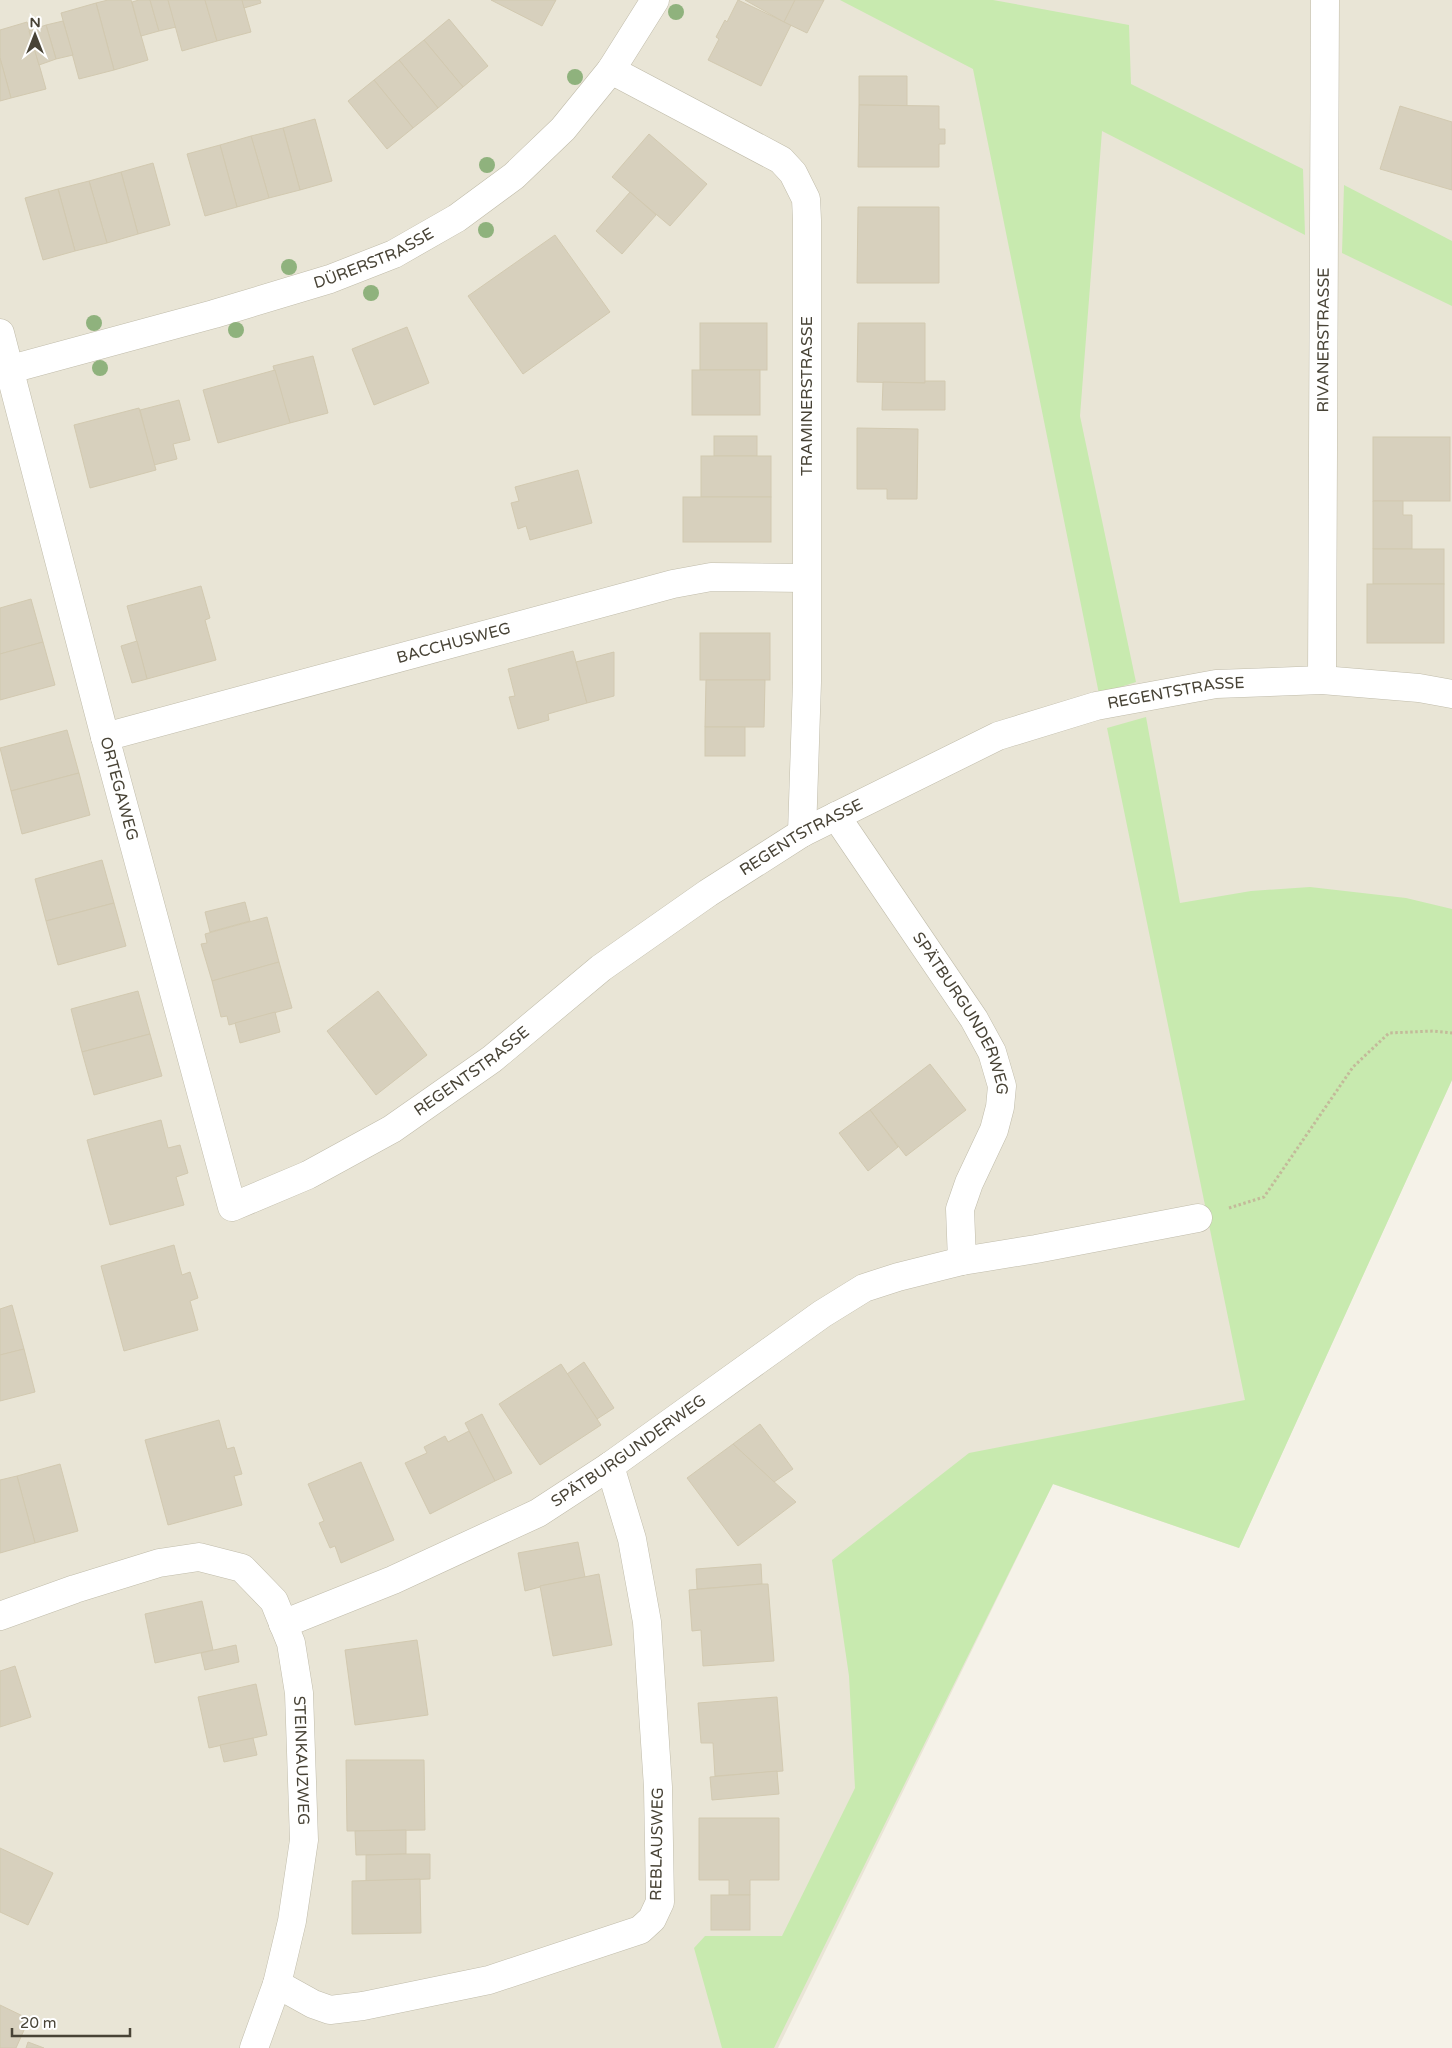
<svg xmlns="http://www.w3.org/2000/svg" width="1452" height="2048" viewBox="0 0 1452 2048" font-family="'Varela Round',sans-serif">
<rect width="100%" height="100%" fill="#f5f2e8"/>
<!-- residential -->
<polygon fill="#e9e5d6" points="0,0 1452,0 1452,1080 1239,1548 1053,1484 778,2048 0,2048"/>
<!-- green -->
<g fill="#c8eaaf">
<polygon points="840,0 993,0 1129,25 1131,84 1303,169 1305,235 1102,131 1080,416 1136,682 1099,694 973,69"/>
<polygon points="1344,185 1452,241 1452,306 1342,253"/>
<polygon points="1146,717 1180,903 1251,891 1310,887 1406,898 1452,909 1452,1080 1239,1548 1053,1484 774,2048 722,2048 694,1948 705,1936 782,1936 855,1788 849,1676 832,1560 969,1453 1245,1400 1107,728"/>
</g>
<!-- building -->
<g fill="#d7d0bd" stroke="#d2c9b0">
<polygon points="108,0 131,0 148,60 114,70 96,3"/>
<polygon points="139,0 150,0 159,31 141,36 132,2"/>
<polygon points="150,0 168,0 176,27 159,31"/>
<polygon points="168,0 205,0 217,41 182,51"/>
<polygon points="205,0 242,0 251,32 217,41"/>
<polygon points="242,0 260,0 261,3 244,8"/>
<polygon points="491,0 556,0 542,26"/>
<polygon points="738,0 791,25 761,86 708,60 719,39 716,37 725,20 727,22"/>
<polygon points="745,0 795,0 784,22"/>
<polygon points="795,0 824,0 807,33 784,22"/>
<polygon points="96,3 114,70 79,79 61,13"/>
<polygon points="449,19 488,66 463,87 424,40"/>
<polygon points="63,21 73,55 56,59 46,25"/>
<polygon points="27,22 46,89 11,98 0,58 0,30"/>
<polygon points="46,25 56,59 39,65 29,31"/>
<polygon points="424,40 463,87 438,108 399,60"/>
<polygon points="0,58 11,98 0,101"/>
<polygon points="399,60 438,108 413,128 374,80"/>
<polygon points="859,76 907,76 907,106 859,105"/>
<polygon points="374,80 413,128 387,149 348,101"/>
<polygon points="859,105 939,106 939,129 945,129 945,144 939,144 939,167 858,167"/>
<polygon points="1400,106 1452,122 1452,190 1380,169"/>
<polygon points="315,119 332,181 300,190 283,128"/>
<polygon points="283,128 300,190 269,198 251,136"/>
<polygon points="649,134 707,184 670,226 612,177"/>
<polygon points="251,136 269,198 237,207 220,145"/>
<polygon points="220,145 237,207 205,216 187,154"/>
<polygon points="153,163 170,225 138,234 121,172"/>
<polygon points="121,172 138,234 107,243 89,181"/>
<polygon points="89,181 107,243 75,251 58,189"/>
<polygon points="58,189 75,251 43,260 25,198"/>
<polygon points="630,192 656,215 622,254 596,231"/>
<polygon points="858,207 939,207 939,283 857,283"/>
<polygon points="555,235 610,312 523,374 468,296"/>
<rect x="700" y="323" width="67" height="47"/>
<polygon points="858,323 925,323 925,383 857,382"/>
<polygon points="407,327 429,383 374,405 352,349"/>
<polygon points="313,356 328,413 290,423 273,366"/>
<polygon points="275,370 290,423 218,443 203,390"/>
<rect x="692" y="370" width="68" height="45"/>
<polygon points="925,381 945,381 945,410 882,410 883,382 925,383"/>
<polygon points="179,400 190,440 173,444 177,459 154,465 140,410"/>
<polygon points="139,408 156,470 90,488 74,425"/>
<polygon points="857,428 918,429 917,499 887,499 887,489 857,489"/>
<rect x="714" y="436" width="43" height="20"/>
<rect x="1373" y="437" width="77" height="64"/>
<rect x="701" y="456" width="70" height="41"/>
<polygon points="578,470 592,523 530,540 526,526 518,529 511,503 519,501 515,487"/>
<rect x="683" y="497" width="88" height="45"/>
<polygon points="1373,501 1403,501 1403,515 1412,515 1412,549 1373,549"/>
<rect x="1373" y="549" width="71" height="35"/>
<rect x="1367" y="584" width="77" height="59"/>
<polygon points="201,586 210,618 205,620 216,660 147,679 127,606"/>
<polygon points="31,599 43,642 0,654 0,608"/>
<rect x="700" y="633" width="70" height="47"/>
<polygon points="137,641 147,679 132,683 121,646"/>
<polygon points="43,642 55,685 0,700 0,654"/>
<polygon points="573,651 587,703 548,714 549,720 518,729 509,697 515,696 508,669"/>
<polygon points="614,652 614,696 587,703 576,662"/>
<polygon points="706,680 765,680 764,727 705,727"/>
<rect x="705" y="727" width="40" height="29"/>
<polygon points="67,730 79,773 11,791 0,748"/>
<polygon points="79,773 90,815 22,834 11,791"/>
<polygon points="102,860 114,903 46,921 35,879"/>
<polygon points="245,902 250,921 210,932 205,912"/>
<polygon points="114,903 126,946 58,965 46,921"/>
<polygon points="267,917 279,962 212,981 201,944 207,943 205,934"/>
<polygon points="279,962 292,1008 229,1025 227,1016 221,1017 212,981"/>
<polygon points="138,991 150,1034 82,1052 71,1009"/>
<polygon points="378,991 427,1055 376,1095 327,1031"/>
<polygon points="275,1012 280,1032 240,1043 235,1023"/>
<polygon points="150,1034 162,1076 94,1095 82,1052"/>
<polygon points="930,1064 966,1110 906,1156 870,1110"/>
<polygon points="870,1110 898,1147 868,1171 839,1133"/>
<polygon points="161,1120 168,1148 180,1145 188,1173 176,1177 184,1205 110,1225 87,1140"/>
<polygon points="174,1245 182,1275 190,1272 198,1298 190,1301 198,1330 124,1351 101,1266"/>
<polygon points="12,1305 24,1349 0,1355 0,1309"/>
<polygon points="24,1349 35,1392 0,1401 0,1355"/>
<polygon points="584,1362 614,1408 597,1419 567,1374"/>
<polygon points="561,1364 601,1425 540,1465 499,1404"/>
<polygon points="482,1414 512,1473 495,1481 465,1423"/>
<polygon points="219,1420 227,1449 234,1447 242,1474 234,1476 242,1505 168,1525 145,1440"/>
<polygon points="760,1424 793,1469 774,1482 733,1444"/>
<polygon points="469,1431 495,1481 430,1514 405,1463 427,1453 424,1447 445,1436 448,1442"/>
<polygon points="733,1444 796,1502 738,1546 687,1478"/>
<polygon points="361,1462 394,1540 341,1563 335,1546 330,1548 319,1523 324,1521 308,1484"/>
<polygon points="60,1464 78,1531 35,1543 17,1476"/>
<polygon points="17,1476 35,1543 0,1553 0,1480"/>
<polygon points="578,1542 585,1577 540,1586 540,1587 525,1591 518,1553"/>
<polygon points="761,1564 762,1584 697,1589 696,1569"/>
<polygon points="599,1574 612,1645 553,1656 540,1586"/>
<polygon points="762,1584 768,1584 774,1661 703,1666 701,1630 692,1631 689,1590"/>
<polygon points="202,1601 213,1650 155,1663 145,1614"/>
<polygon points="417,1640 428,1715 355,1725 345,1650"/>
<polygon points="236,1645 239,1662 205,1670 201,1653"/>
<polygon points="15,1666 31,1717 0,1727 0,1671"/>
<polygon points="256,1684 267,1735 209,1748 198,1697"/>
<polygon points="777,1697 783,1771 715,1776 713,1743 701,1743 698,1703"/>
<polygon points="253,1738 257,1755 224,1762 220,1745"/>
<polygon points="346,1760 424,1760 425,1830 347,1831"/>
<polygon points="777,1771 779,1794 712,1800 710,1777"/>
<polygon points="699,1818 779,1818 779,1880 750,1880 750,1895 729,1895 729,1880 699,1880"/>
<polygon points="406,1830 406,1854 356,1855 355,1831"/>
<polygon points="0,1848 53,1873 28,1925 0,1912"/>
<polygon points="406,1854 430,1854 430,1879 366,1881 366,1855"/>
<polygon points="420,1879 421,1933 352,1934 352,1881"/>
<rect x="711" y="1895" width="39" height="35"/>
<polygon points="0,2005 29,2019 16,2048 0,2048"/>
<polygon points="28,2042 44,2048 26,2048"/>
</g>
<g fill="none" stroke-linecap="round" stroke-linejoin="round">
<defs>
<g id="minor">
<polyline points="611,70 781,160 793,173 806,199 807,220 807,682 802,833"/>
<path id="s1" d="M0,333L105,737L232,1207L308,1175L392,1129L492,1059L601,968L708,893L802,833L998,736L1096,706L1216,684L1322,680L1419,688L1452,694"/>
<path id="s2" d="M0,372L214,314L330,279L394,254L457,218L514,176L563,129L611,70L655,0"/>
<path id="s3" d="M1322,680L1325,0"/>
<path id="s4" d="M105,737L673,584L711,577L805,578"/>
<path id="s5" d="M836,816L974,1019L992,1052L1002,1086L1000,1107L994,1130L969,1183L960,1209L962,1261"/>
<path id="s6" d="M0,1616L75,1589L159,1563L199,1557L242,1568L274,1601L291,1643L299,1693L304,1840L292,1921L277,1984L254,2048"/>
<path id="s7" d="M283,1624L393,1580L538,1513L610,1466L822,1314L864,1288L898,1277L962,1261L1036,1249L1198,1218"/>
<polyline points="277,1984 313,2004 330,2010 363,2006 489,1980 640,1930 652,1919 660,1902 658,1787 647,1622 632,1539 610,1466"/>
</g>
</defs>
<!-- minor casing -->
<use href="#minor" stroke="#c0bcaa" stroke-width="29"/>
<!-- path -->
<polyline stroke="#c3ba9a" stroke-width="3" stroke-dasharray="2.5 2.5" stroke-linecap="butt" points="1229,1208 1264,1197 1353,1067 1389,1033 1433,1031 1452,1033"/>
<!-- minor -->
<use href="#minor" stroke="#fff" stroke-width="28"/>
</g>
<!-- trees -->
<g fill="#8fb27d">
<circle cx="676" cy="12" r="8"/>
<circle cx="575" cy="77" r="8"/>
<circle cx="487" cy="165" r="8"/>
<circle cx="486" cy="230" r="8"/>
<circle cx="289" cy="267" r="8"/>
<circle cx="371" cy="293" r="8"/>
<circle cx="94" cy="323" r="8"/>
<circle cx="236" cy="330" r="8"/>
<circle cx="100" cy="368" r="8"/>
</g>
<g text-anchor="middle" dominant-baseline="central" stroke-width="4.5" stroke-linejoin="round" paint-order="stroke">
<!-- street labels -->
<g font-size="16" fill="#484336" stroke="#fff">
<text stroke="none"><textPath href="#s2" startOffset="391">DÜRERSTRASSE</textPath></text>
<text stroke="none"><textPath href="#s3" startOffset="340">RIVANERSTRASSE</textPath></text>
<text transform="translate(807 396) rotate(-90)">TRAMINERSTRASSE</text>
<text stroke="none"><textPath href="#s4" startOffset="361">BACCHUSWEG</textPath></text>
<text stroke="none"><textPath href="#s1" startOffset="1991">REGENTSTRASSE</textPath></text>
<text stroke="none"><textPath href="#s1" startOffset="471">ORTEGAWEG</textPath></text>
<text stroke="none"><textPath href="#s1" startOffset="1586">REGENTSTRASSE</textPath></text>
<text stroke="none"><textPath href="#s5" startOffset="235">SPÄTBURGUNDERWEG</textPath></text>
<text stroke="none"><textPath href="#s1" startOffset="1181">REGENTSTRASSE</textPath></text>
<text stroke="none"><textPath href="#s7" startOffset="388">SPÄTBURGUNDERWEG</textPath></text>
<text stroke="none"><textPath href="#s6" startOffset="462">STEINKAUZWEG</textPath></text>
<text transform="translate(657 1844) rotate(-89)">REBLAUSWEG</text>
</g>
</g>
<!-- north arrow -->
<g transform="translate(35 35)" stroke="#ffffff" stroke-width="4" paint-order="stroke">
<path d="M0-4L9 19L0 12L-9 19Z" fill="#484336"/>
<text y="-8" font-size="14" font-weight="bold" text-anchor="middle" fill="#484336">N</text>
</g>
<!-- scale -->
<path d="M12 2028v8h118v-8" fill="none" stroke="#484336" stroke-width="2.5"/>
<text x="20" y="2028" font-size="15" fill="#484336" stroke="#ffffff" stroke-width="4" paint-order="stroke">20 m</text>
</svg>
